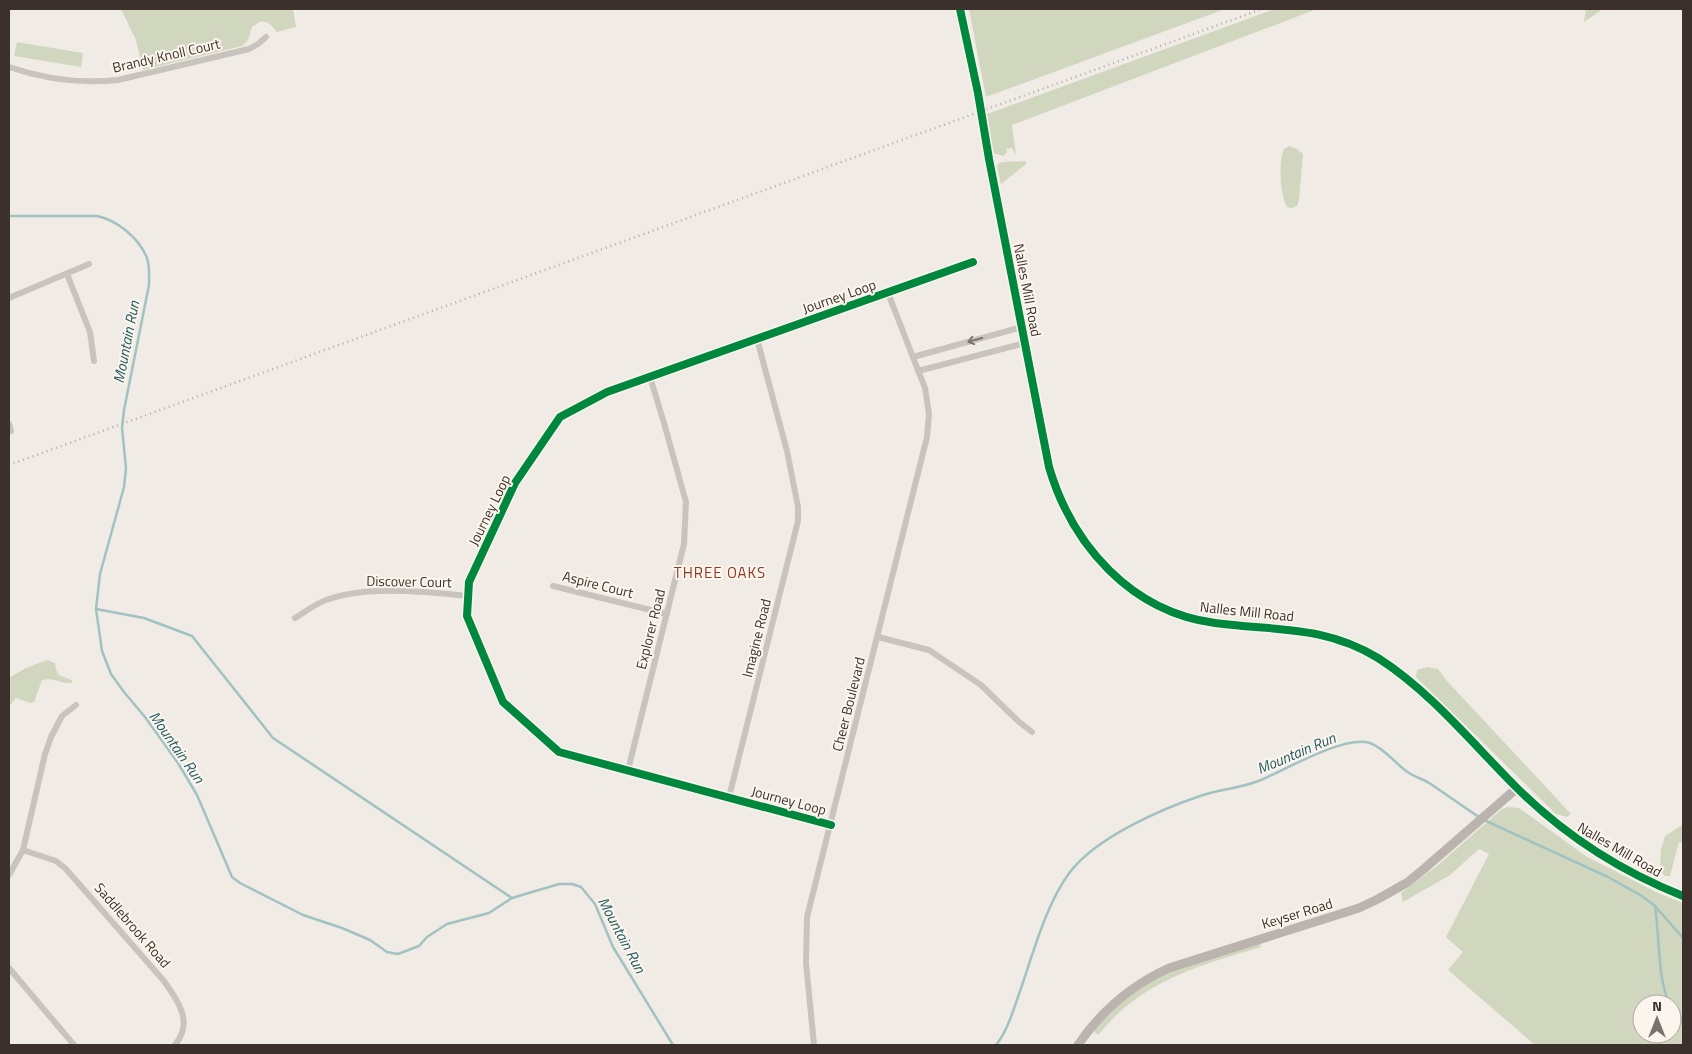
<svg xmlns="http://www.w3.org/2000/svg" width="1692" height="1054" viewBox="0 0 1692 1054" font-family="'Titillium Web',sans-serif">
<rect width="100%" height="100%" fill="#f0ebe5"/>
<!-- green -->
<g fill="#d1d6bf" fill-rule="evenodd">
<polygon points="121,9 293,9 296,27 277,32 269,23 261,21 252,27 248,40 242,46 143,70 136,40"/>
<polygon points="969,9 1225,9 986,97"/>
<polygon points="1275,9 1317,9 1012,125 1016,155 1012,148 1006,149 1007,152 1004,156 993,153 987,114"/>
<polygon points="1586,9 1603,9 1584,22"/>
<polygon points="17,42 83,53 81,67 14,56"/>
<path d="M1289,146L1297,149L1303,154L1299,200L1297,206L1292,208L1287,207C1280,195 1278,162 1284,149Z"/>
<polygon points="1026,161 1026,164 1001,184 997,167 998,164 1002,162"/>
<path d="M47,660L55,663C57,678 60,675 72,680V683C61,684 54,677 42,680L34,702L30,703L16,698L9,707V678L26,668Z"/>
<polygon points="1427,667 1438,669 1447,681 1571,814 1567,817 1556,814 1416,677 1417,670"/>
<polygon points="1683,804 1683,843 1679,842 1670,876 1665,876 1660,870 1661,850 1665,836 1682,825"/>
<path d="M1508,807L1519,808L1587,857L1660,894L1683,903V1045H1535L1448,970L1463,952L1446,937L1489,854L1479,849L1450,875L1403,902L1401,893L1438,865L1502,809ZM1642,1004H1672V1034H1642Z"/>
<path d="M1260,942L1261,947C1211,962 1162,975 1122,1010C1113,1017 1106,1027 1098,1035L1093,1030L1128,995L1168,971Z"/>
</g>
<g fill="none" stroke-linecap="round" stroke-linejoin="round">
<!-- stream -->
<g stroke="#a1c2c1" stroke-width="2.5">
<path d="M9,216H97C117,220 139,238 147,258C150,267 149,276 149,285L124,410L122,428L126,468L124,487L100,574L96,609L102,651L111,674L124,692L145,717L178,763L197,795L232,877L240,883L303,915L342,928L370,940L387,952L398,954L419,946L427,937L447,924L489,913L512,898L559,884H572L581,887L595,904L613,947L673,1045"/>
<polyline points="96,609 144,618 192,636 273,738 512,898"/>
<polyline points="1484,820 1608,877 1642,896 1654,905 1683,938"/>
<path d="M1655,907C1660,935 1657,981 1670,1004"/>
<polyline points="1672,1007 1683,1022"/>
<path d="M996,1045C1007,1031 1012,1014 1018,997C1032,958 1045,905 1070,872C1097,837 1161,809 1203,795C1222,789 1242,788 1261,780C1287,769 1344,735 1370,743C1386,749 1396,765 1409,773C1415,777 1423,779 1429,783C1446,794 1462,806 1479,817"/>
</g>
<!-- street -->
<g stroke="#c9c3be" stroke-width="6">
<path d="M9,67C44,79 80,84 118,80L249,49L258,44L266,37"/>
<polyline points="67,274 90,332 94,361"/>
<polyline points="9,298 89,264"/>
<polyline points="913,357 1022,327"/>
<polyline points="918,371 1025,343"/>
<polyline points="9,424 11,431"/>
<polyline points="553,586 667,614"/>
<path d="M295,618C305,612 315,604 326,600C368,585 424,592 469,596"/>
<polyline points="878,637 929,650 981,685 1018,721 1032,732"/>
<polyline points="628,770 684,544 686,502 664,423 650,377"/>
<polyline points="729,797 798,521 798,507 787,451 757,339"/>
<polyline points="831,825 559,752 503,702 467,616 469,582 515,483 560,417 607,392 973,262"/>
<path d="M23,850L56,861L65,868L164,981C178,1001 194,1022 175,1045"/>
<polyline points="9,875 23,850 45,754 51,737 62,716 76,705"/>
<polyline points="9,968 74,1045"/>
<polyline points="814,1045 806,963 807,917 927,437 929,414 925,388 888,293"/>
</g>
<!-- secondary -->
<g stroke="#bab3ae" stroke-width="9">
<path d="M960,9L978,93L989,159L1049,467C1072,545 1131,612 1215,623C1275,631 1324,625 1378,658C1430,691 1473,744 1516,787C1564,835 1620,871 1683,896"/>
<path d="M1078,1045C1101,1011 1132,985 1169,968L1359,908L1378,899L1408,882L1425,868L1517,788"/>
</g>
<!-- rail -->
<polyline stroke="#b1aca8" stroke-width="2.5" stroke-dasharray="1 4" stroke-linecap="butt" points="9,465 1262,9"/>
<defs>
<g id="cycleway">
<path d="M960,9L978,93L989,159L1049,467C1072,545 1131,612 1215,623C1275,631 1324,625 1378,658C1430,691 1473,744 1516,787C1564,835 1620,871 1683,896"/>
<polyline points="831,825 559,752 503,702 467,616 469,582 515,483 560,417 607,392 973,262"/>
</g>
</defs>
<!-- cycleway casing -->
<use href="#cycleway" stroke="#fbf5ee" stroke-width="11"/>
<!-- cycleway -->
<use href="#cycleway" stroke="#00873e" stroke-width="8"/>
</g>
<!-- one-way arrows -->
<defs><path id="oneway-shaft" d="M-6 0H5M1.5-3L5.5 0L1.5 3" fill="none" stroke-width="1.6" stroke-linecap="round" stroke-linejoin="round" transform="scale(1.25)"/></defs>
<use stroke="#7b726d" href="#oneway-shaft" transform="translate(975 340) rotate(165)"/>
<g text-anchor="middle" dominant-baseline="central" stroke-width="4" stroke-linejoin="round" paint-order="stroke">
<!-- street labels -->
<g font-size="14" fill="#3b302b" stroke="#fbf5ee">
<text transform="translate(166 55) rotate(-13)">Brandy Knoll Court</text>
<text transform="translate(1028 290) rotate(79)">Nalles Mill Road</text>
<text transform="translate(839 296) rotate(-19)">Journey Loop</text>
<text transform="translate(489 510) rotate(-64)">Journey Loop</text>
<text transform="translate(409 581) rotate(1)">Discover Court</text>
<text transform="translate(598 584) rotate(14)">Aspire Court</text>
<text transform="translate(1247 611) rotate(6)">Nalles Mill Road</text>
<text transform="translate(650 629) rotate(-76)">Explorer Road</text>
<text transform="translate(756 638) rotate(-76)">Imagine Road</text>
<text transform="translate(848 704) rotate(-76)">Cheer Boulevard</text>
<text transform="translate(789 800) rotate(15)">Journey Loop</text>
<text transform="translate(1620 849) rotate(30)">Nalles Mill Road</text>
<text transform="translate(1297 913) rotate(-17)">Keyser Road</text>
<text transform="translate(133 925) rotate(49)">Saddlebrook Road</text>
</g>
<!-- water labels -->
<g font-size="15" font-style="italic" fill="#1f5a5e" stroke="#fbf5ee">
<text transform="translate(126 342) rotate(-79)">Mountain Run</text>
<text transform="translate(177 747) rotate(55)">Mountain Run</text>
<text transform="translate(1296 753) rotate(-23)">Mountain Run</text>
<text transform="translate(622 935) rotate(62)">Mountain Run</text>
</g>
<!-- neighbourhood labels -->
<g font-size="15" letter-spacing="1" fill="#8c3b22" stroke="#fbf5ee">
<text x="720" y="572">THREE OAKS</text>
</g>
</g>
<!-- border -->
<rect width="1692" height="1054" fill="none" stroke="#3b302b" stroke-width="20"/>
<!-- north arrow -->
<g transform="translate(1657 1019)"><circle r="24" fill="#fbf5ee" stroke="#aea6a0"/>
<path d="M0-4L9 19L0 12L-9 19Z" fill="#7a716c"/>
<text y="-8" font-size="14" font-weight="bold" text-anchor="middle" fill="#3b302b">N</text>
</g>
</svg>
